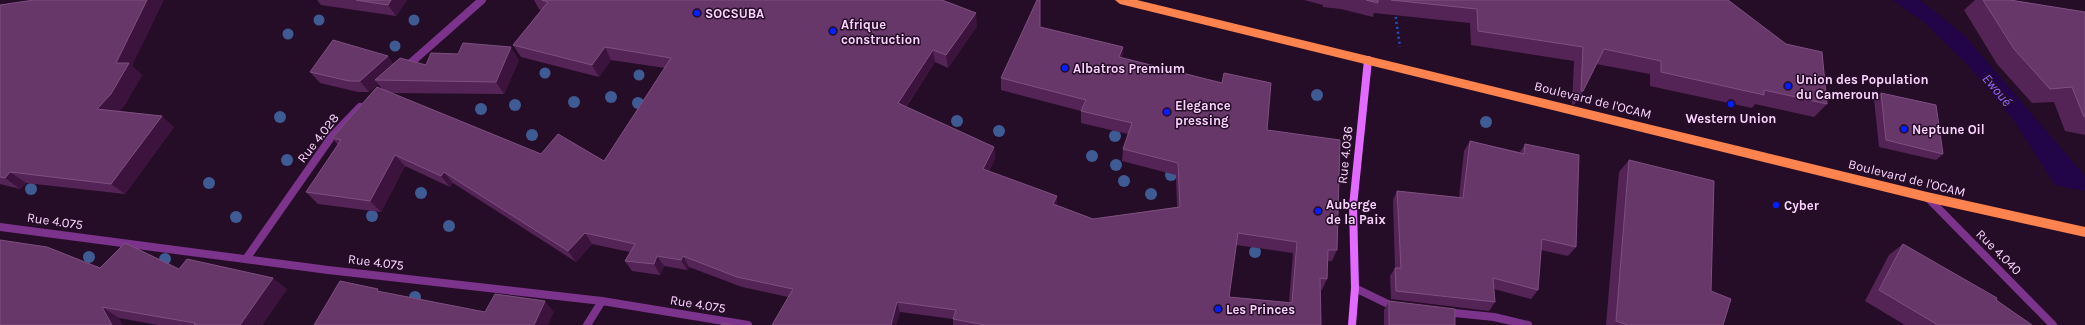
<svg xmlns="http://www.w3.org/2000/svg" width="2085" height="325" viewBox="0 0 2085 325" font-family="Karla,sans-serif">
<rect width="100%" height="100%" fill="#260d27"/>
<!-- water -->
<polygon fill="#210548" points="1892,0 1920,0 1965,36 2085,176 2085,191 2055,185 2015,122 1969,66 1924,22"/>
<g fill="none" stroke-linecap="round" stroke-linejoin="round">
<!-- path -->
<polyline stroke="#2250c3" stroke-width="2.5" stroke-dasharray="2 3" stroke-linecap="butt" points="1395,12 1400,47"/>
<!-- street -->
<g stroke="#7b338b" stroke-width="8">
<polyline points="405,68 482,0"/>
<polyline points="1927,197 2053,325"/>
<polyline points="0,227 328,270 602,301 748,325"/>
<polyline points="246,259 332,136 360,107"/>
<polyline points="1355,288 1392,306 1398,307"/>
<polyline points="1445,312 1494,317 1528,325"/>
<polyline points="587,325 602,301"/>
</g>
<!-- secondary -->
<polyline stroke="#e26aff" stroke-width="8" points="1352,325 1355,288 1353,206 1368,60"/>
<!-- highway -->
<polygon fill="#ff834e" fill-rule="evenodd" points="1115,0 1137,0 1927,192 2085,227 2085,237 1927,202 1120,4"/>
</g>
<!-- trees -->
<g fill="#3e5b93">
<circle cx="319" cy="20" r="5.5"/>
<circle cx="414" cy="20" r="5.5"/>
<circle cx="288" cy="34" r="5.5"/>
<circle cx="395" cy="46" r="5.5"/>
<circle cx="545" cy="73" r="5.5"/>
<circle cx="639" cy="75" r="5.5"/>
<circle cx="1317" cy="95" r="6"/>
<circle cx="611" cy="97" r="6"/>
<circle cx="574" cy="102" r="6"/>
<circle cx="638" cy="103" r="6"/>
<circle cx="515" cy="105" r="6"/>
<circle cx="481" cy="109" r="6"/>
<circle cx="280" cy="117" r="6"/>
<circle cx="957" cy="121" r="6"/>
<circle cx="1486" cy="122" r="6"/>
<circle cx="999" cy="131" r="6"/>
<circle cx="532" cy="135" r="6"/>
<circle cx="1115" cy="136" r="6"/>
<circle cx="1092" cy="156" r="6"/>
<circle cx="287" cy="160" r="6"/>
<circle cx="1116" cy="165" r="6"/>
<circle cx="1171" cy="175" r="6"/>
<circle cx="1124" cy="181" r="6"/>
<circle cx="209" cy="183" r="6"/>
<circle cx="31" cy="189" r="6"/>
<circle cx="421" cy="193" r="6"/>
<circle cx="1151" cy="194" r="6"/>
<circle cx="372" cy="216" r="6"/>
<circle cx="236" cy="217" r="6"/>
<circle cx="449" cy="226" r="6"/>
<circle cx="1255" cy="252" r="6"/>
<circle cx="89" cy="257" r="6"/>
<circle cx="165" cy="259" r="6"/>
<circle cx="415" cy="297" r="6"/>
</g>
<!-- wall -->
<g fill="#552457" fill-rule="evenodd">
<polygon points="317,0 407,0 396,16 321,5"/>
<path d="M534,0H942L977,26L948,68L935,62L906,107L994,147L995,159L989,171L1057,205L1093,219L1177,207L1176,175L1122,161L1123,149L1128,134L1081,123V111L1001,90V78L1040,27L1123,47L1122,58L1267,130L1337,250L1332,261H1328L1327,279L1322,290L1320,289L1321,325H953V319L788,297L742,287L689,267L687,270L664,266L660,275L632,271L625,261L630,252L592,244L576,262L453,183L450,187L405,166L381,212L318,204L306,192L338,145L332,138L383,90L378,84L369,92H358L320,83L310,72L394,64L426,65L519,60L504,94L390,93L541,154L604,161L665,68L611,60L599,77L521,57L513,45L541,10L539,9ZM1236,245L1293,253L1289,302L1229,297Z"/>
<polygon points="1304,0 1728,0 1827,104 1814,117 1755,104 1752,108 1650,86 1650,74 1596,64 1583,91 1574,105 1572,104 1574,61 1471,45 1470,23 1374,13 1373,17 1341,9 1323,7 1323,5"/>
<polygon points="1975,0 2010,0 2085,12 2085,135 2065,131 2054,102 2032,103 1997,64 1964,10"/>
<polygon points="0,5 132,66 142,75 124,106 119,111 174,127 125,194 26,183 20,189 0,184"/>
<polygon points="1881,93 1943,154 1936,160 1879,147 1874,99"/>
<polygon points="1470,141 1520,152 1525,144 1576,247 1568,256 1541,250 1538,290 1531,299 1494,289 1495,302 1489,311 1391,299 1390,276 1395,268 1393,200 1397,191 1459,197 1464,151"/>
<polygon points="1629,160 1711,291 1723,325 1606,325 1619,172"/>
<polygon points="1903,244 1996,300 2032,325 1905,325 1865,301 1889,255"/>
<polygon points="100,268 287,289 262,325 158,325 119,318 0,325"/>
<polygon points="1389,301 1455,325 1384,325 1384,310"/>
</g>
<!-- shaded-wall -->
<g fill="#3b133c">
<polygon points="147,0 164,0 132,66 142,75 124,106 111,120 97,109 116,63"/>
<polygon points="391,0 407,0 396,16 388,5"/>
<polygon points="976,13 977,26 948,68 946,55"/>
<polygon points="511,47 519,60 504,94 496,82"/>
<polygon points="605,47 611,60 599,77 592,65"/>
<polygon points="1123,47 1122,60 1119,57"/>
<polygon points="933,50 935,62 900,115 898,103"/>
<polygon points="388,56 397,68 375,80 378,84 369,92 360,81"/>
<polygon points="162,116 174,127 125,194 111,184"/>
<polygon points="994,147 995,159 984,180 983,169"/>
<polygon points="395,155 405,166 381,212 370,201"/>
<polygon points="10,172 26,183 20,189 5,178"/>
<polygon points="444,172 453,183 450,187 441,176"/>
<polygon points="1057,196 1057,207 1053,204"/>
<polygon points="585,233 592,244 576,262 568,251"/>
<polygon points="657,256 664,266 660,275 654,264"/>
<polygon points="683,256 689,267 687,270 681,260"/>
<polygon points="273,278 287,289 262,325 240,325"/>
<polygon points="545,301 554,312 548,325 534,325"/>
<polygon points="897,302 900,313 896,325 891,325"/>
<polygon points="102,307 119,318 123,325 112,325"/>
</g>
<!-- building -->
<g fill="#673769" stroke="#7e4f80" fill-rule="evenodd">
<polygon points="34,0 147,0 116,63 129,63 111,94 97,109 162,116 111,184 10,172 5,178 0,177 0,5"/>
<polygon points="356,0 391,0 388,5"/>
<path d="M542,0H942L976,13L946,55L933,50L898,103L994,147L983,169L1057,196L1053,204L1093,219L1180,207L1178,163L1123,149L1132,123L1081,111L1086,100L1001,78L1037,0H1040V27L1123,47L1119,57L1222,83L1224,73L1271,83L1267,130L1340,140L1337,250H1328L1327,279L1320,278L1321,325H985L953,319L956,310L897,302L891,325H772L793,289L737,277L683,256L681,260L657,256L654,264L625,261L635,244L585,233L568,251L444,172L441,176L395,155L370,201L306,192L341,140L332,138L377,87L541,154L558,134L604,161L671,58L605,47L592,65L513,45L548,2ZM1238,233L1297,242L1292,303L1229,297Z"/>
<polygon points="1366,0 1378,0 1378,3"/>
<polygon points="1391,0 1728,0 1786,44 1822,52 1827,104 1764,90 1764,95 1661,72 1661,61 1604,49 1583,91 1581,91 1583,47 1478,31 1477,9"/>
<polygon points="1983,0 2010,0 2085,12 2085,117 2084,117 2072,87 2050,89 2014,49"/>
<polygon points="333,40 388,56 360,81 349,81 310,72"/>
<polygon points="463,43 511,47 496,82 375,80 400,58 426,65 431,53 458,54"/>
<polygon points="1881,93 1936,105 1943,154 1886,140"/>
<polygon points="1470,141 1524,154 1525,144 1579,155 1576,247 1542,239 1538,290 1493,278 1495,302 1396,291 1395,268 1401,268 1397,191 1463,198"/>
<polygon points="1629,160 1714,181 1711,291 1731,299 1723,325 1628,325 1616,321"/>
<polygon points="0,240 47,247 100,268 125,243 179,269 187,259 273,278 240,325 194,325 195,323 102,307 112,325 0,325"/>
<polygon points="1903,244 1997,298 1996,300 2032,325 1938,325 1879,290"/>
<polygon points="340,281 378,289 377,291 485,312 495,294 545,301 534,325 314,325"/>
<polygon points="1389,301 1455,309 1455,325 1389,325"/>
<polygon points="723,323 732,325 721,325"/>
</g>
<!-- markers -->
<g fill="#001ffe" stroke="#260d27" stroke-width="1.5">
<circle cx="697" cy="13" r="4"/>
<circle cx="833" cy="31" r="4"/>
<circle cx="1065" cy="68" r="4"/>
<circle cx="1788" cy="86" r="4"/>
<circle cx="1731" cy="104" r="4"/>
<circle cx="1167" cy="112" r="4"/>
<circle cx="1904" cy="129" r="4"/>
<circle cx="1776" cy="205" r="4"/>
<circle cx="1318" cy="211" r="4"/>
<circle cx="1218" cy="309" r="4"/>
</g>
<g text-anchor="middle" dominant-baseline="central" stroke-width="3" stroke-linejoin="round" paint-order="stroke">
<!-- poi labels -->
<g font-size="13" font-weight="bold" fill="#fad3ff" stroke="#260d27" text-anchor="start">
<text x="705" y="13">SOCSUBA</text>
<text x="841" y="24">Afrique<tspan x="841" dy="15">construction</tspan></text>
<text x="1073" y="68">Albatros Premium</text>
<text x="1796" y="79">Union des Population<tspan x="1796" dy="15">du Cameroun</tspan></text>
<text x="1175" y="105">Elegance<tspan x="1175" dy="15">pressing</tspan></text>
<text x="1731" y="118" text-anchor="middle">Western Union</text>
<text x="1912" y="129">Neptune Oil</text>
<text x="1326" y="204">Auberge<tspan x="1326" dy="15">de la Paix</tspan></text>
<text x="1784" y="205">Cyber</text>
<text x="1226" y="309">Les Princes</text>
</g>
<!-- street labels -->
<g font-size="13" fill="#fad3ff" stroke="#260d27">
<text transform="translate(1593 100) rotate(14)">Boulevard de l'OCAM</text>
<text transform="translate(318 138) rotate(-52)">Rue 4.028</text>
<text transform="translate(1345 155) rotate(-84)">Rue 4.036</text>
<text transform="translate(1907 178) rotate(14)">Boulevard de l'OCAM</text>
<text transform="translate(55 221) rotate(8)">Rue 4.075</text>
<text transform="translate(1999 252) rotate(45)">Rue 4.040</text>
<text transform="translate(376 262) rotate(7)">Rue 4.075</text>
<text transform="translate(698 304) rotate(9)">Rue 4.075</text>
</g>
<!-- water labels -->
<g font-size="14" font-style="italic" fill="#8d69ff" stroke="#260d27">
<text transform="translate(1997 90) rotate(50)">Ewoué</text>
</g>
</g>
</svg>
